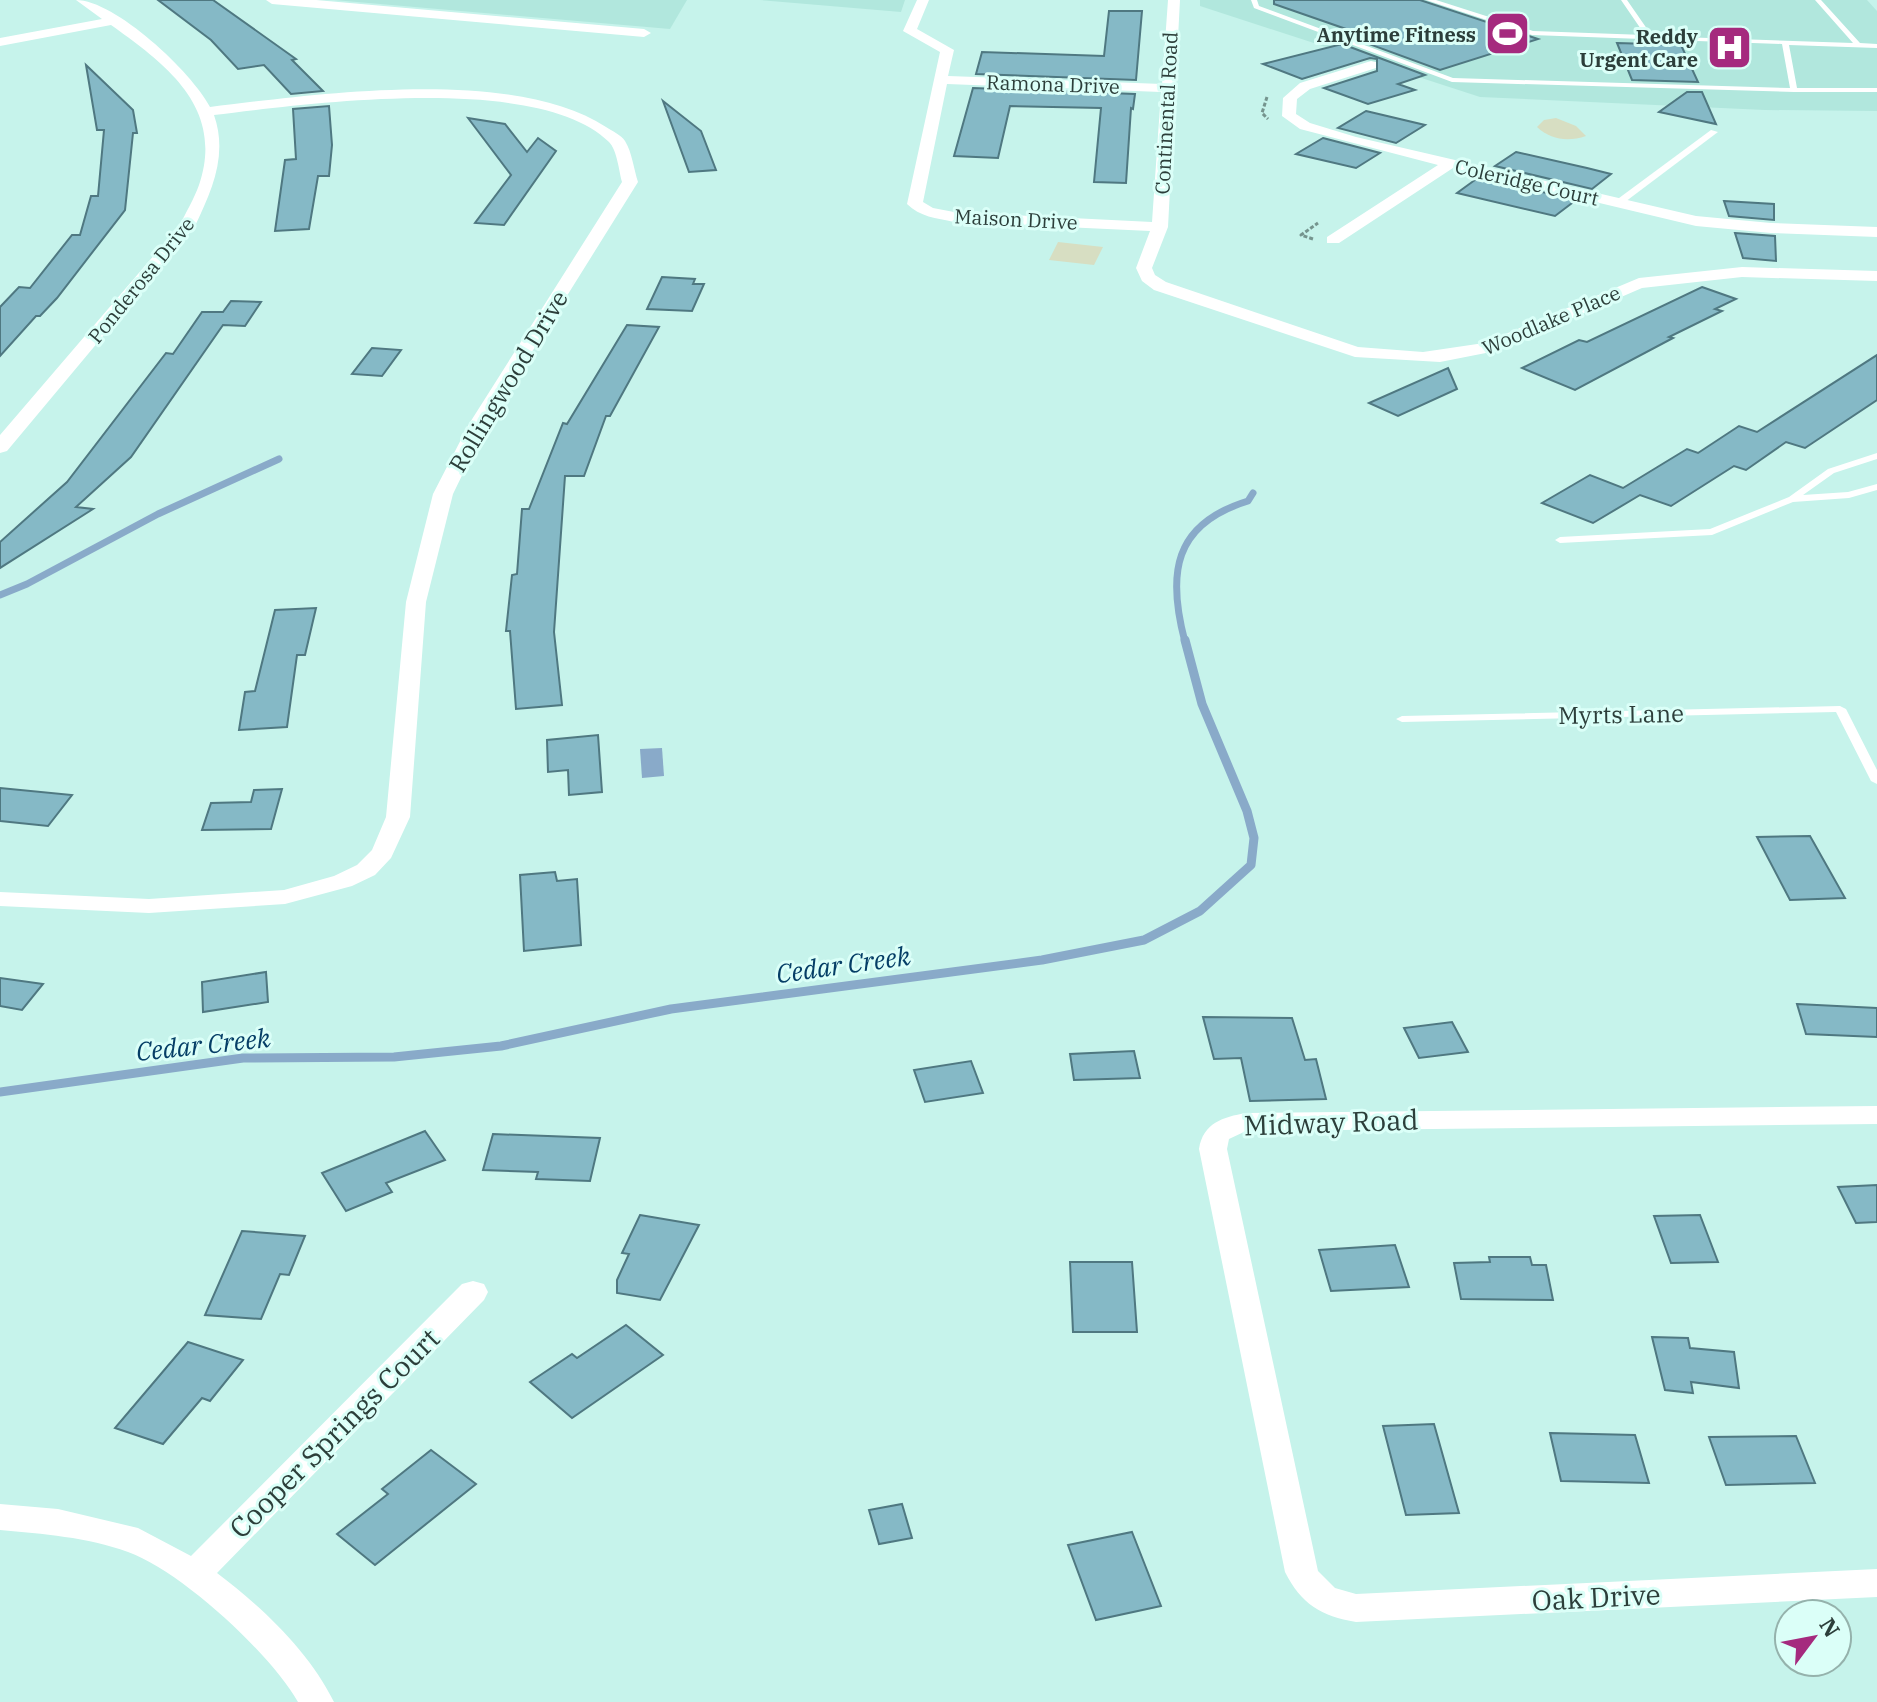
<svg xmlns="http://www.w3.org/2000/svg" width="1877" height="1702" viewBox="0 0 1877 1702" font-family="'IBM Plex Serif',serif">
<rect width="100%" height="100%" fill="#c6f3eb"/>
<!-- built -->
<g fill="#b1e7dd">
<polygon points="334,0 687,0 670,29"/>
<polygon points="760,0 905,0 901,12"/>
<polygon points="1200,0 1867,0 1877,11 1877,111 1765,110 1480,97 1200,6"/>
</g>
<!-- green -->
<g fill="#d7dec2">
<path d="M1556,118L1576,126L1586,136C1568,142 1551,140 1537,127L1544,120Z"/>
<polygon points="1058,242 1103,247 1094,265 1049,260"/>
</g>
<!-- water -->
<polygon fill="#89aac9" points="662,748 664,776 642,778 640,749"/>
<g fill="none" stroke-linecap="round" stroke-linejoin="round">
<!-- stream-far1 -->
<g stroke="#89aac9" stroke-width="7">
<polyline points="0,595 27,584 158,514 279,459"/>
<path d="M1185,642C1167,574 1173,524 1248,501L1253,493"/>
</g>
<!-- stream -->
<polyline stroke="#89aac9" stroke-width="9" points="0,1092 243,1058 394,1057 501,1046 671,1009 1042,960 1144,940 1200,911 1251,865 1254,838 1247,811 1202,704 1185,640"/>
</g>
<!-- building -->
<g fill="#85b9c6" stroke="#4f7881" stroke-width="2">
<polygon points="158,0 213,0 296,59 292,60 323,91 291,94 264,65 238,69 211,40"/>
<polygon points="1274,0 1420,0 1538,39 1440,70 1358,40 1369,37 1274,4"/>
<polygon points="1109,11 1142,11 1136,80 976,74 982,52 1104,56"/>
<polygon points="1617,43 1681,45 1698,82 1632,80"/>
<polygon points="1342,44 1425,75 1398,84 1415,90 1368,104 1324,88 1377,71 1377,59 1370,58 1302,79 1263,64"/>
<polygon points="86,65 133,110 137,133 133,133 125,210 57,298 40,316 36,316 0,356 0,307 19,287 30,288 72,235 80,235 91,196 98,196 104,130 97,130"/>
<polygon points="973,88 1135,94 1133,109 1131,108 1126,183 1094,182 1101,108 1010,106 998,158 954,156"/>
<polygon points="1687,92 1702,92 1716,124 1659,112"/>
<polygon points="663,101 701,131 716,170 689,172"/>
<polygon points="329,106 332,145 329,176 318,176 309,229 275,231 285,160 296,159 293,109"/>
<polygon points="1366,111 1425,125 1396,143 1338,128"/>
<polygon points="468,118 505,124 527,152 538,138 556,151 504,225 475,223 511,175"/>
<polygon points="1323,138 1380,153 1356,168 1296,154"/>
<polygon points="1516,152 1587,168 1611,174 1592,189 1495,166"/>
<polygon points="1479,177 1576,200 1555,216 1457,193"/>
<polygon points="1724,201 1774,204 1774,220 1729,216"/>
<polygon points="1735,233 1775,236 1776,261 1743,258"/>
<polygon points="662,277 695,279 693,284 704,284 692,311 647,309"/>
<polygon points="1702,287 1736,299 1715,309 1722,311 1669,337 1673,338 1575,390 1522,368 1579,340 1587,342"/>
<polygon points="231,301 261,302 245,326 223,325 131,457 76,507 93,509 0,568 0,542 67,482 166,353 173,354 202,312 223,312"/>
<polygon points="627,325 659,327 610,416 606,416 584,476 565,476 554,632 562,705 516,709 510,631 506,631 512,575 517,574 522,509 529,509 563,423 567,424"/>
<polygon points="372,348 401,350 382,376 352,374"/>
<polygon points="1877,355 1877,400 1805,448 1786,442 1746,470 1734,466 1671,506 1640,495 1593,523 1542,503 1590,475 1623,488 1687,449 1698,453 1739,426 1757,432"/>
<polygon points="1448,368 1457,389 1398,416 1369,403"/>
<polygon points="316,608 305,655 297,655 287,727 239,730 245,692 255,691 275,610"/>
<polygon points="598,735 602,792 569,795 568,770 548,772 547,740"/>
<polygon points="0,788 72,795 48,826 0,821"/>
<polygon points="282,789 271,829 202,830 211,803 251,802 254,790"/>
<polygon points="1810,836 1845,898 1790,900 1757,837"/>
<polygon points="555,872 557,881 577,879 581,945 524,951 520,875"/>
<polygon points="266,972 268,1002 203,1012 202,982"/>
<polygon points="0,978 43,984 22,1010 0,1006"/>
<polygon points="1797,1004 1877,1008 1877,1037 1806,1034"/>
<polygon points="1203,1017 1292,1018 1305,1060 1316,1059 1326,1099 1250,1101 1241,1058 1214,1059"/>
<polygon points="1452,1022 1468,1052 1419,1058 1404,1028"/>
<polygon points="1134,1051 1140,1078 1074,1080 1070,1054"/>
<polygon points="971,1061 983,1093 925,1102 914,1070"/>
<polygon points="425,1131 445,1160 386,1183 392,1192 346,1211 322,1173"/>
<polygon points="493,1134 600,1138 590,1181 536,1179 538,1172 483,1170"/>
<polygon points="1877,1185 1877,1222 1856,1223 1838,1187"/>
<polygon points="640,1215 699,1225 660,1300 617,1293 617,1280 629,1254 622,1253"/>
<polygon points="1700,1215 1718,1262 1671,1263 1654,1216"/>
<polygon points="242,1231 305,1236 289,1275 280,1274 261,1319 205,1315"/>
<polygon points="1395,1245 1409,1287 1331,1291 1319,1250"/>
<polygon points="1489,1257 1530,1257 1532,1265 1546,1265 1553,1300 1461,1299 1454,1263 1490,1262"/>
<polygon points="1070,1262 1132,1262 1137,1332 1073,1332"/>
<polygon points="626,1325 663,1355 572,1418 530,1382 572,1354 577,1358"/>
<polygon points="1652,1337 1688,1338 1690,1348 1734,1352 1739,1388 1691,1382 1693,1393 1665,1390"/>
<polygon points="188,1342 243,1360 210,1401 202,1398 163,1444 115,1428"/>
<polygon points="1434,1424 1459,1513 1406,1515 1383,1426"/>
<polygon points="1550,1433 1635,1435 1649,1483 1561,1481"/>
<polygon points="1796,1436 1815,1483 1726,1485 1709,1437"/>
<polygon points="431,1450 476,1484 375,1565 337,1534 388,1494 382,1489"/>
<polygon points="902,1504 912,1538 879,1544 869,1510"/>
<polygon points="1132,1532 1161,1606 1096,1620 1068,1545"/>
</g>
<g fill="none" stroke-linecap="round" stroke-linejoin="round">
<!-- path -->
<g stroke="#75948e" stroke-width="3" stroke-dasharray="4 2" stroke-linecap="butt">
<polyline points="1267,97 1262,113 1268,119"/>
<polyline points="1313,239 1301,235 1318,223"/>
</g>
<!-- service -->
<g fill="#fff" fill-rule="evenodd">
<polygon points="1251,0 1257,0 1259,6 1453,78 1790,88 1782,44 1532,35 1426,0 1436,0 1533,31 1645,35 1621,0 1627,0 1652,36 1853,43 1815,0 1821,0 1860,43 1877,44 1877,48 1789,45 1797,88 1877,88 1877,92 1794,92 1452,82 1254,8"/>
<polygon points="1711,130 1718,132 1621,205 1615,205 1615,201"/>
<polygon points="1877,453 1877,459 1834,473 1803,495 1848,492 1877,484 1877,490 1849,498 1793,502 1712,535 1560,543 1555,540 1560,537 1710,529 1789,497 1828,469"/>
<polygon points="1840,706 1846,709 1877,770 1877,784 1871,781 1836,712 1402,722 1396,719 1402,716"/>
</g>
<!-- minor -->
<g fill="#fff" fill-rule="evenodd">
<path d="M76,0C115,0 192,72 210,107C316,94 514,66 606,127C612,131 621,135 625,141C632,152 634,170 638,182L487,424L453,494L426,602L410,817L391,858L375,875L352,886L285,904L149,913L0,906V892L149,899L284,890L334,876L357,865L372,850L386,817L406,602L433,494L469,424L622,182C619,171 617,150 609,142C539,72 307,104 214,115C228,155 212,190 195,226L7,451L0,453V435L180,225C186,212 194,199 199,185C225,108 167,65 111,25L0,46V38L102,19Z"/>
<polygon points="266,0 316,0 644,29 651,33 644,37 272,4"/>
<path d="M917,0H929L917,29L954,50L948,76L1162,84L1168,0H1180L1168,227L1152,268L1155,275L1166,282L1358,347L1423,352L1484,343L1639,278L1742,267L1877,271V281L1742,277L1642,288L1496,351L1440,362L1355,357L1154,290L1142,281L1136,268L1150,231L954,222C936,218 920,217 907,204L940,52L903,31ZM947,84L1161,92L1152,222L954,212L933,208L923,202Z"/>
<polygon points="1371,61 1376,62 1376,68 1310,89 1297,99 1296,114 1310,123 1356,137 1696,216 1771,223 1877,227 1877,237 1771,233 1696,226 1453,168 1339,243 1327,243 1327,237 1438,165 1300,129 1282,116 1283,98 1300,83"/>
<path d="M1877,1106V1124L1246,1131L1229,1139L1227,1149L1318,1571L1335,1588L1356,1594L1877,1569V1597L1356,1622C1321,1616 1301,1604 1285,1572L1199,1149C1203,1123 1223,1117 1246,1113Z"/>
<path d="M473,1281L484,1284L488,1292L484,1300L217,1573C261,1606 309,1651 334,1702H298C270,1653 181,1571 128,1552C87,1537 43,1534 0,1530V1504L58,1509L138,1528L191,1556L462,1284Z"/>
</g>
</g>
<!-- icons -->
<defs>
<symbol id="stadium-square" viewBox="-11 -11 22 22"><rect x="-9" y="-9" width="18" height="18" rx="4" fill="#a52a7e" stroke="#dbfff8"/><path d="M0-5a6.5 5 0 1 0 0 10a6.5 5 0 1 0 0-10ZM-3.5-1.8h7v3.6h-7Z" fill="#fff"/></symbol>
<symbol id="hospital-square" viewBox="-11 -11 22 22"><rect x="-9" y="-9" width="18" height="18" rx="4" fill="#a52a7e" stroke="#dbfff8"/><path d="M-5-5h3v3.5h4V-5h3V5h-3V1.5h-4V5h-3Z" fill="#fff"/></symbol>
</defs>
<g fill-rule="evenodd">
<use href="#stadium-square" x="1482" y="8" width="51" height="51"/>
<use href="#hospital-square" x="1704" y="22" width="51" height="51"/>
</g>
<g text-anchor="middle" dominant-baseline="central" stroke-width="6" stroke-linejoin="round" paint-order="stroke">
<!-- far-poi labels -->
<g font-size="20" font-weight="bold" fill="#2c3e3a" stroke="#dbfff8" text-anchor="end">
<text x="1476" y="34">Anytime Fitness</text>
<text x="1698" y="36">Reddy<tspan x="1698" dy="23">Urgent Care</tspan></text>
</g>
<!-- far-street labels -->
<g font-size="20" fill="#2c3e3a" stroke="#dbfff8">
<text transform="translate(1053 84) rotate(2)">Ramona Drive</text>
<text transform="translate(1166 113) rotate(-87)">Continental Road</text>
<text transform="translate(1527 182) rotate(13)">Coleridge Court</text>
<text transform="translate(1016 219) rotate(3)">Maison Drive</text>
<text transform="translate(141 280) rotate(-51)">Ponderosa Drive</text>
<text transform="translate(1551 320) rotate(-23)">Woodlake Place</text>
</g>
<!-- street labels -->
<g font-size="24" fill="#2c3e3a" stroke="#dbfff8">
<text transform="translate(508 381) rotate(-59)">Rollingwood Drive</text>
<text transform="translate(1621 714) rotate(-1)">Myrts Lane</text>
</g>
<!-- water labels -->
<g font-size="26" font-style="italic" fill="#053e66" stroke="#dbfff8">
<text transform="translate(843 964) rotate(-8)">Cedar Creek</text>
<text transform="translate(203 1044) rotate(-6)">Cedar Creek</text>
</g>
<!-- near-street labels -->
<g font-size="28" fill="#2c3e3a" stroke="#dbfff8">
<text transform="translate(1331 1122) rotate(-2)">Midway Road</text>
<text transform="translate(334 1433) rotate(-45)">Cooper Springs Court</text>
<text transform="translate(1596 1597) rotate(-3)">Oak Drive</text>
</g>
</g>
<!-- north arrow -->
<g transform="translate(1813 1638) rotate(58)"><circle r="38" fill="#dbfff8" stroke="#95b2ac" stroke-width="2"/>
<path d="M0-6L14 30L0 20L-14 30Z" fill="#a52a7e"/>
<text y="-12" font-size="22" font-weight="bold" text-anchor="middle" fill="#2c3e3a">N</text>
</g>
</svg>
